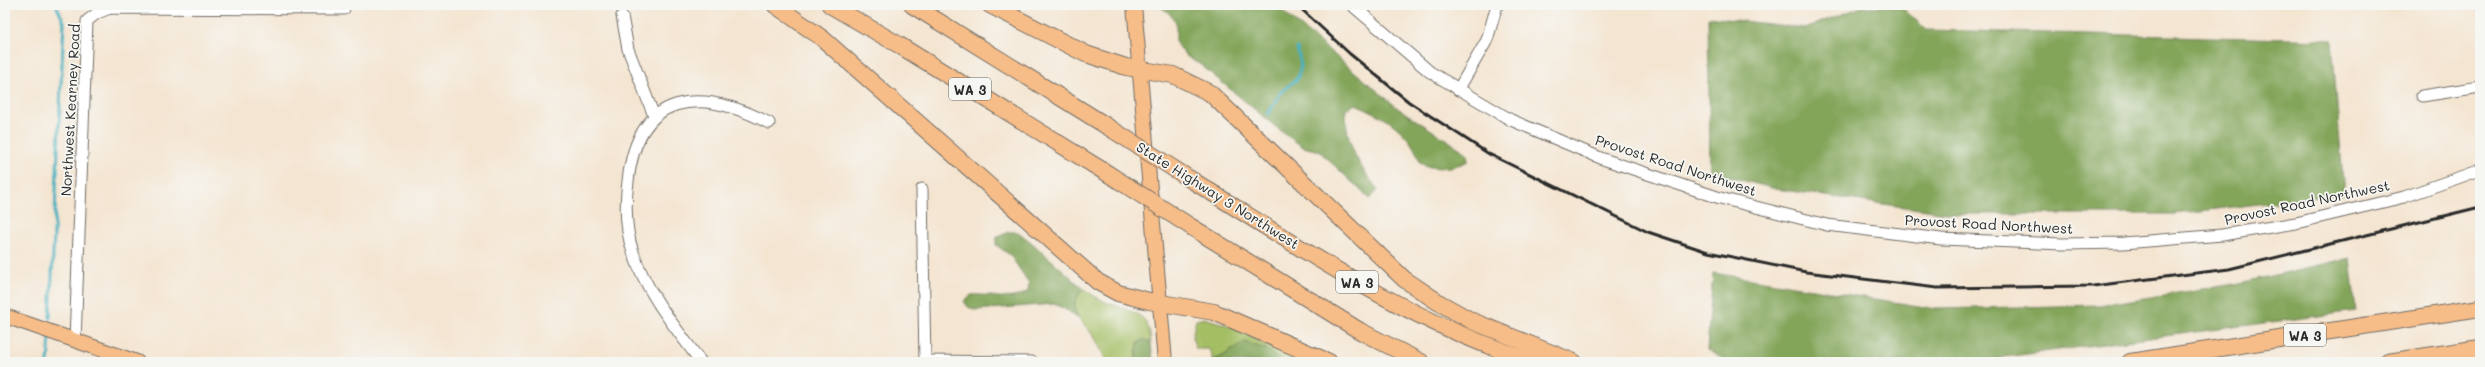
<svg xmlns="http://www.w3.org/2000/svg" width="2485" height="367" viewBox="0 0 2485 367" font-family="Mali,sans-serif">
<rect width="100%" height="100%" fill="#f6f6f2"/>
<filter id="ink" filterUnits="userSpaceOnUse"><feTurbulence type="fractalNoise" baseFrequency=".025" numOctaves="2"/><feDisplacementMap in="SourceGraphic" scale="8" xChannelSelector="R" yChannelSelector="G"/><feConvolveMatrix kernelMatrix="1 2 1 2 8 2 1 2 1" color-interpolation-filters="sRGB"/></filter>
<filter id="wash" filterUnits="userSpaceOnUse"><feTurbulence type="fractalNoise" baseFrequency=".012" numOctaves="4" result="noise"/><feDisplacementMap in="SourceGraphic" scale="16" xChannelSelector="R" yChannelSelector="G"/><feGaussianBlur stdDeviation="0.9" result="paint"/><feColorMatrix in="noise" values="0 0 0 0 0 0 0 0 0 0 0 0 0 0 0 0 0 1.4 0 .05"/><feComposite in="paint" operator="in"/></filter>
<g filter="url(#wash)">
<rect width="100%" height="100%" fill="#f4e5d1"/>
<!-- green -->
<g fill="#a4be64" stroke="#687448">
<path d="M1084,289C1093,295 1101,301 1111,304C1137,314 1149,312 1151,344L1148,340L1136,350V362H1106C1102,352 1098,342 1092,334C1079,317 1064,309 1084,289Z"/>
<polygon points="1204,318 1231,326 1301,362 1282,362 1232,349 1223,356 1213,360 1209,349 1196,349 1192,337 1196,320"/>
</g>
<!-- forest -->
<g fill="#83a55a" stroke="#576842">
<path d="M1157,5H1275L1399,109L1467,153L1468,161C1454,168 1434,171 1420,163C1412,132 1383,115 1355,104L1346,109C1345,142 1358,165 1378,190L1370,199L1319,151L1303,147L1282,132L1201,65L1186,56L1176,43V22L1168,12Z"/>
<polygon points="1900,6 1927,30 2332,40 2344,194 2174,214 1954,214 1776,189 1710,172 1708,17 1805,28 1861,7"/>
<path d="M1008,232H1018L1031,242L1084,289C1074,298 1073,306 1077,318L1067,310L1054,304L976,310L968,307L964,301L971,295C990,293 1011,304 1028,291L1029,283L1010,255L996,245V238Z"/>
<polygon points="2350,258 2356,311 1966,362 1729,362 1707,350 1713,273 1937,309 2099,305 2235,284"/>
<polygon points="1144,339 1151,344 1153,362 1136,362 1138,343"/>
<polygon points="1244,342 1266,349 1282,362 1209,362 1223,356"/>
</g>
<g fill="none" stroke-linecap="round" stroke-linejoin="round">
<!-- stream -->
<g stroke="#42b0c0" stroke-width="3">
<polyline points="1268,114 1281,92 1297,79 1301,66 1297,48"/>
<polyline points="50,318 64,22 56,5"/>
<polyline points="48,362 50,336"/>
</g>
</g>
</g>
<g filter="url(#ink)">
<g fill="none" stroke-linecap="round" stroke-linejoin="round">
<defs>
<g id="minor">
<polyline points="1352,5 1430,72 1511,120 1603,159 1720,198 1827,225 1941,239 2062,244 2124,243 2222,235 2296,223 2404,197 2480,170"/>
<polyline points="622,16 628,49 654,116"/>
<polyline points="1458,90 1487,40 1497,5"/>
<polyline points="2422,96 2480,87"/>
<polyline points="922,189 925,362"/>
<polyline points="75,341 87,21 97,13 110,8 344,9"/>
<polyline points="925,361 1032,362"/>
<path d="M701,362C675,327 647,294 633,252C625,229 625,205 628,181C638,91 700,87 769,123"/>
</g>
<g id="major">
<polyline points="1134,5 1165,362"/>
<polyline points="5,316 137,362"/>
</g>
<g id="highway">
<polyline points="775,5 822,38 1098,282 1118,293 1149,301 1214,312 1329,362"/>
<polyline points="830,5 899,45 1110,175"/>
<polyline points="912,5 1105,125"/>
<polyline points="990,5 1086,54 1126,67 1173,75 1210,93 1404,279 1438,302 1472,321 1574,362"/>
<path d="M1190,179C1301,248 1409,323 1535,362"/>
<polyline points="1193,228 1360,331 1421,362"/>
<polyline points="2130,362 2480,308"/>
<polyline points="2388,362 2480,348"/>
</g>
</defs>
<!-- minor casing -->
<use href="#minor" stroke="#716c65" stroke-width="13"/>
<!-- major casing -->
<use href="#major" stroke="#716c65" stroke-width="16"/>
<!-- highway casing -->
<use href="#highway" stroke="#716c65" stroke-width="18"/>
<!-- minor -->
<use href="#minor" stroke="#fff" stroke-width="11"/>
<!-- major -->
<use href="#major" stroke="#f7bd88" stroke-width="14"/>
<!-- highway -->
<use href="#highway" stroke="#f7bd88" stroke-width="16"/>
<!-- rail -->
<polyline stroke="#2b2b2b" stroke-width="3" points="1297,5 1350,54 1409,102 1489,154 1648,232 1708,252 1806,272 1937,288 2093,286 2229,269 2480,207"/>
<defs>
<g id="highway-bridge">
<polyline points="1105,125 1190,179"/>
<polyline points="1110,175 1193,228"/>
</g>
</defs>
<!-- highway-bridge casing -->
<use href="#highway-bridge" stroke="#716c65" stroke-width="18" stroke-linecap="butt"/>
<!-- highway-bridge -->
<use href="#highway-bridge" stroke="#f7bd88" stroke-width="16"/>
</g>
</g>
<g text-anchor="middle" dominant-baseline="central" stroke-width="3.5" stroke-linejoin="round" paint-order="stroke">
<!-- shield labels -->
<g fill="#f6f6f2" stroke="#686867" stroke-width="1">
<rect x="949" y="78" width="42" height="22" rx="3"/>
<rect x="1336" y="271" width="42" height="22" rx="3"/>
<rect x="2284" y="324" width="42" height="22" rx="3"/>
</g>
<g font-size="13" font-weight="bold" fill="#2b2b2b">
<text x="970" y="89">WA 3</text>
<text x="1357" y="282">WA 3</text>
<text x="2305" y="335">WA 3</text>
</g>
<!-- street labels -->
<g font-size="14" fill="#2b2b2b" stroke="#f6f6f2">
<text transform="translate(70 110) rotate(-87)">Northwest Kearney Road</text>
<text transform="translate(1676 165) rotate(18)">Provost Road Northwest</text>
<text transform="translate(1218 195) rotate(32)">State Highway 3 Northwest</text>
<text transform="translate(2307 202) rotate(-12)">Provost Road Northwest</text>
<text transform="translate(1989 224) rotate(3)">Provost Road Northwest</text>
</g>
</g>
<!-- margin -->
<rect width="2485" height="367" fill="none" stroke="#f6f6f2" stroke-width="20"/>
</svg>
